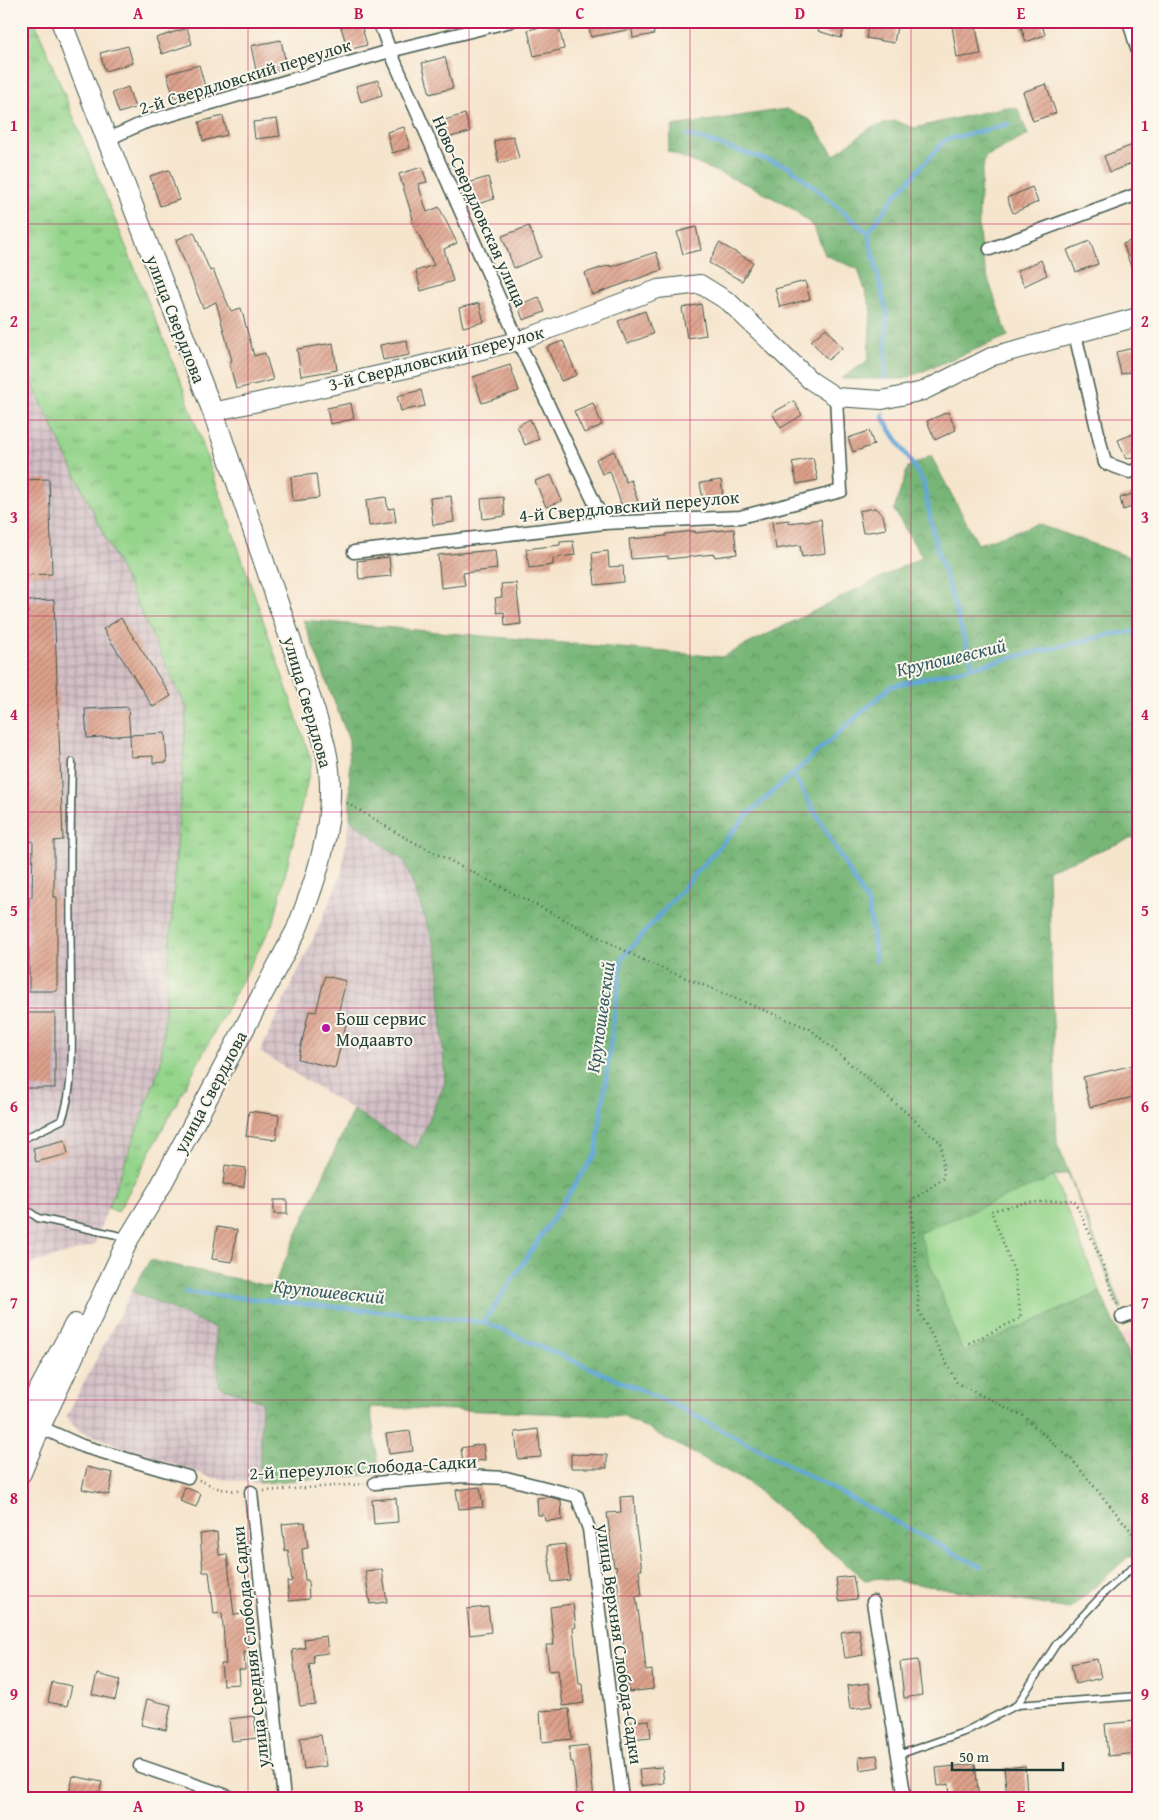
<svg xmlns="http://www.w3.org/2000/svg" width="1159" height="1820" viewBox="0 0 1159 1820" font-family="'Gentium Book Plus',serif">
<defs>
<pattern id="industrial-grid" width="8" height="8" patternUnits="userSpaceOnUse" patternTransform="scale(1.25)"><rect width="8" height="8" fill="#d2bec5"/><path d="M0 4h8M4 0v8" fill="none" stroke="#aa9ca1"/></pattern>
<pattern id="grass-tufts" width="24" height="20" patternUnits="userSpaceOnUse" patternTransform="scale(1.25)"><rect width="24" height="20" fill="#94d48b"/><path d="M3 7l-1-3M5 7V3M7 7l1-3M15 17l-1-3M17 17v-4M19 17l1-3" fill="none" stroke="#78ad72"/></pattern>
<pattern id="forest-crowns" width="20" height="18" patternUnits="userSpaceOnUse" patternTransform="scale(1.25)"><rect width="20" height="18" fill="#77b677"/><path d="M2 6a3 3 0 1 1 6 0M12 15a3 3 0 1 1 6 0" fill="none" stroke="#619562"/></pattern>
<pattern id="building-hatch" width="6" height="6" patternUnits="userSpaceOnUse" patternTransform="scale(1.25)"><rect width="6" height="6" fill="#dea18b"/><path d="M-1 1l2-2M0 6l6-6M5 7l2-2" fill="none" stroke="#b38472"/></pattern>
</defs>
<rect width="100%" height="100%" fill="#fbf7ec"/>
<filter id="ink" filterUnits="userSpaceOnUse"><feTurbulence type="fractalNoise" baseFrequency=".02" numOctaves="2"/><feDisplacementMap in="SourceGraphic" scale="10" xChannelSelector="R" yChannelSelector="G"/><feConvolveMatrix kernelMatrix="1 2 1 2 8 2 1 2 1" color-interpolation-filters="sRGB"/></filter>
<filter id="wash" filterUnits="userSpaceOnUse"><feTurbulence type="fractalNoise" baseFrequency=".0096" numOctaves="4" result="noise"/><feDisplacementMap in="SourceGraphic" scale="20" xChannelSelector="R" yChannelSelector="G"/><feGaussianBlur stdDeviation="1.12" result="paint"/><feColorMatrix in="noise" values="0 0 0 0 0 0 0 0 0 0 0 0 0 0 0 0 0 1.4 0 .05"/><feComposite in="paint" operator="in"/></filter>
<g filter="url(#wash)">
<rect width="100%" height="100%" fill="#f6e5cd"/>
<!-- built -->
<polygon fill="#f7d0d0" points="1138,1328 1138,1377 1119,1336"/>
<!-- industrial -->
<g fill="url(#industrial-grid)">
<polygon points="21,341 32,383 187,709 161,1064 94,1245 21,1267"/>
<polygon points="350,819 405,862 438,955 445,1083 416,1149 260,1052 322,920 341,874"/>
<polygon points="132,1291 215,1328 219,1386 262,1402 259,1483 213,1478 79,1431 66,1417"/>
</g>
<!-- grass -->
<polygon fill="url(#grass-tufts)" stroke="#5a8860" points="35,22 184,390 312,762 274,921 118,1212 108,1208 161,1064 187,709 32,383 21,341 21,31"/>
<!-- forest -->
<g fill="url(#forest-crowns)" stroke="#4b7a56">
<path d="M1006,107L1018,109L1028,135L985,157C980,185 977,214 980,243C983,272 999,308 1008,336L904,379H841L868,360L871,309L858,269L825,255L814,227L793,209L753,187L667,151L673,126L786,109L810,120L834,155L870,128L895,121L914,128Z"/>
<polygon points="931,456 978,544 1038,524 1138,560 1138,836 1048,870 1057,1143 1122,1308 1120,1310 1068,1173 1054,1177 963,1352 1100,1292 1138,1377 1138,1556 1128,1557 1070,1609 880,1578 865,1580 749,1483 624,1416 370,1407 380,1474 259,1483 262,1402 219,1386 215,1328 132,1291 150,1260 273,1287 353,1110 416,1149 445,1083 438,955 405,862 350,819 349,740 303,620 722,657 922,557 894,510 908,467"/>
</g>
<!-- pitch -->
<polygon fill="#94d48b" stroke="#5a8860" points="1054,1177 1100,1292 963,1352 919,1233"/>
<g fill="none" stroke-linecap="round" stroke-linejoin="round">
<!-- stream -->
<g stroke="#64a7d8" stroke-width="4.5">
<polyline points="688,135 790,167 868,233 887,313 885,378"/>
<polyline points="868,233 894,197 945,140 1009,124"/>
<polyline points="883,414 883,418 923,481 935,542 973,667"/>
<polyline points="793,774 869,906 876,961"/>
<polyline points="185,1292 484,1322 596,1153 622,958 747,815 891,686 1114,634 1138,631"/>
<polyline points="484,1322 673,1404 981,1567"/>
</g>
</g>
<g id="blocks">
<!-- building -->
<g fill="url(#building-hatch)">
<polygon points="360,21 367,45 348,50 341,27"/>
<polygon points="588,21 652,21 654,34 633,38 632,29 591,37"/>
<polygon points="821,21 846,21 841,38 818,31"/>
<polygon points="869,21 898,21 894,43 866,38"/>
<polygon points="1019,21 1041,21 1045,35 1026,42"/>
<polygon points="975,22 981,54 957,58 952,26"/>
<polygon points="558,23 564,49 534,56 528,30"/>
<polygon points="187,28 192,44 162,54 156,38"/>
<polygon points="281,40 287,69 257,75 251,46"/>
<polygon points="128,46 133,63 105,71 100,53"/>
<polygon points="445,57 453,88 430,94 422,63"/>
<polygon points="199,65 206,90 174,98 167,74"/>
<polygon points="378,80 382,95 361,102 356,86"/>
<polygon points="1046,84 1056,113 1033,121 1023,92"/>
<polygon points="128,87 135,108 119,113 112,93"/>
<polygon points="465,114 470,132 443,139 438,122"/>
<polygon points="223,116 227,135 203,141 199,122"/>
<polygon points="277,119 280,136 255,139 253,122"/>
<polygon points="404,127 410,148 392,153 387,132"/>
<polygon points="513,136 519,158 499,163 494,141"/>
<polygon points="1138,143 1138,161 1110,172 1104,156"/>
<polygon points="422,167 427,182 418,184 427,212 439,207 457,243 444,249 453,281 421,291 416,271 434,265 411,220 413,219 399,174"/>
<polygon points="169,170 179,200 160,206 150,176"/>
<polygon points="488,177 494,199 474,205 468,183"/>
<polygon points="1032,187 1038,202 1013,213 1007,198"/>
<polygon points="529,226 541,257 514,268 502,236"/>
<polygon points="696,227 701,250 683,254 677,232"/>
<polygon points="194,232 210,271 213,270 231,311 241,308 254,356 265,353 273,380 236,389 229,362 232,361 216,302 203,308 176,240"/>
<polygon points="1138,238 1138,280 1136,281 1123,244"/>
<polygon points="1090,241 1098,264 1076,272 1067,250"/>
<polygon points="719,243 753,262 742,281 709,263"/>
<polygon points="656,252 662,270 592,295 585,273 610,265 610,267"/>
<polygon points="1041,260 1047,275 1024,286 1017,271"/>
<polygon points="805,281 810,299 780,307 775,289"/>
<polygon points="539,297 545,312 523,320 518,305"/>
<polygon points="479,303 484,322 463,327 459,308"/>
<polygon points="701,304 706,335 687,338 682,308"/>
<polygon points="645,311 653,334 627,344 618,321"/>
<polygon points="826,328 842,348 828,360 811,341"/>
<polygon points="407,340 409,355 383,360 380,345"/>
<polygon points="563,341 577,375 561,381 547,347"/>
<polygon points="333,343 337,370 301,376 297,349"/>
<polygon points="1138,347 1138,370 1121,374 1116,352"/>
<polygon points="510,365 519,391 482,403 473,377"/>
<polygon points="421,390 425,406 401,411 397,396"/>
<polygon points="794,401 802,415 781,428 772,413"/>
<polygon points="351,403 354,419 330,424 327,408"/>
<polygon points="593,403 602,425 584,433 574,411"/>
<polygon points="948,412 956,430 935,440 927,421"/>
<polygon points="530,419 539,439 525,445 517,426"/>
<polygon points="869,431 874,445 853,452 848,438"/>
<polygon points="1138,432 1138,455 1126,459 1118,440"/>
<polygon points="614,451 626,482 631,480 638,502 622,507 610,471 602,474 596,459"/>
<polygon points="813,458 818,480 797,484 792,462"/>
<polygon points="316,474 319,498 293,501 291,477"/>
<polygon points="551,475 562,501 546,507 535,481"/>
<polygon points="49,479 52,574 24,575 21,480"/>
<polygon points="721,480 724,502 704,505 700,483"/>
<polygon points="1138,492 1138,505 1123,510 1120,498"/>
<polygon points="451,496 454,522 433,525 430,498"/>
<polygon points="386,497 388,509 394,508 396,522 369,526 366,500"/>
<polygon points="503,497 505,516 483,519 481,499"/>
<polygon points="875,508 883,515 886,529 863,533 859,511"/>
<polygon points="821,519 825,553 802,557 800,545 776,549 772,522 789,520 789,523"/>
<polygon points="734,529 737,554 715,557 714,554 668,559 668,556 631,559 629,539 666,536 666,534 695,531 695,533"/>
<polygon points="573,541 575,555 553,558 553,565 529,568 526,549 560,545 560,542"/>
<polygon points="495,550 497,569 463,573 465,585 441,588 438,555"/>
<polygon points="608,551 609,567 623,566 624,582 595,585 592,553"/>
<polygon points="389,557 391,576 359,579 357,561"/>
<polygon points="516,583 521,624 505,626 504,612 497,613 495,598 502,597 501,584"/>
<polygon points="54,600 63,840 54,841 54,897 57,897 57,991 29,991 29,897 32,897 33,841 23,842 21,797 21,631 23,631 22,614 28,614 27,601"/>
<polygon points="121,618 171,696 153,707 103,629"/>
<polygon points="128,707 130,735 87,738 85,709"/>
<polygon points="165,733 167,762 153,763 153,756 131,757 130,735"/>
<polygon points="325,976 346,981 337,1018 347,1020 335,1068 298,1059 309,1011 316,1012"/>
<rect x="21" y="1013" width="34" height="75"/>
<polygon points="1138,1064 1138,1096 1090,1107 1083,1077"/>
<polygon points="249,1111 279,1115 276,1140 246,1136"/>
<polygon points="65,1140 68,1154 36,1162 33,1148"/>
<polygon points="225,1165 246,1168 244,1187 223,1185"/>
<rect x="274" y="1200" width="13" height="14"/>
<polygon points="217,1227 237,1230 232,1262 212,1259"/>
<polygon points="538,1429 541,1457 518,1459 515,1432"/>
<polygon points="410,1431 413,1451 389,1454 386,1434"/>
<polygon points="483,1444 485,1460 463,1463 461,1448"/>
<polygon points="571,1454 607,1455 607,1468 571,1468"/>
<polygon points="87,1467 113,1473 109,1495 82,1489"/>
<polygon points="185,1487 201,1494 196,1507 180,1501"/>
<polygon points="480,1487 483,1507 459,1509 456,1490"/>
<polygon points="634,1496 636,1529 642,1570 639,1570 642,1596 636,1596 641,1631 642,1631 646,1671 652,1670 653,1689 629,1692 619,1608 620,1608 616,1566 614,1567 607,1513 621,1512 620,1497"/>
<polygon points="549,1497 561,1500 562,1520 545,1521 544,1515 538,1515 537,1498"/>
<polygon points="396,1498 398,1522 374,1524 372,1500"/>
<polygon points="305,1522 308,1548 302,1549 305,1580 308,1580 309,1599 289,1601 287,1582 292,1581 288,1550 285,1551 282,1524"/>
<polygon points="217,1532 219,1555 227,1554 234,1615 246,1614 249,1652 244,1652 245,1670 239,1670 240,1684 223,1685 221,1664 226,1664 222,1613 214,1614 209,1572 203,1572 200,1534"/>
<polygon points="565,1544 570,1580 552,1582 547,1546"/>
<polygon points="382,1569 387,1602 370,1604 365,1571"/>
<polygon points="853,1576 857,1599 839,1601 836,1578"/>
<polygon points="573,1604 576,1627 573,1628 579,1684 582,1684 584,1703 563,1706 558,1670 549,1671 546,1645 554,1645 550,1607"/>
<polygon points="488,1607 491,1632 470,1635 467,1609"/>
<polygon points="859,1629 863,1655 845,1658 841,1632"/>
<polygon points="326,1636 328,1653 313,1655 314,1663 309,1664 315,1704 300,1706 292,1650 305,1648 304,1639"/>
<polygon points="1097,1659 1101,1678 1075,1684 1071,1664"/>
<polygon points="918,1660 922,1695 904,1698 900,1662"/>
<polygon points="97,1674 120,1680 115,1700 92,1694"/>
<polygon points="52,1682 72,1686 67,1706 48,1702"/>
<polygon points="869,1683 872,1706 850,1709 847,1686"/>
<polygon points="147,1699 171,1705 166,1730 141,1725"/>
<polygon points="569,1709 572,1739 542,1742 540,1711"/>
<polygon points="254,1716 257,1738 232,1741 229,1719"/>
<polygon points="649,1720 651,1738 631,1740 629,1722"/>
<polygon points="1136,1721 1138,1753 1108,1756 1105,1724"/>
<polygon points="321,1735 326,1766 304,1769 300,1738"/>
<polygon points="588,1745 594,1799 577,1799 573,1762 571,1762 569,1747"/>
<polygon points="877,1755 879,1767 860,1770 859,1757"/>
<polygon points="975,1764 979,1799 950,1799 949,1784 938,1786 936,1768"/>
<polygon points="1025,1766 1027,1793 1007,1795 1004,1768"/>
<polygon points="662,1767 664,1783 641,1786 639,1769"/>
<polygon points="73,1776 102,1782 98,1799 68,1799"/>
</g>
</g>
</g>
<g filter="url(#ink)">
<use href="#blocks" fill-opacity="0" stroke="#3f564b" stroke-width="1"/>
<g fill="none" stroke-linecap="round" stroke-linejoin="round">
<defs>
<g id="service">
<path d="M21,1140L62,1120C76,1083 71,1025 71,984C70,910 70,836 72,762"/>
<polyline points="21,1206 38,1218 126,1237"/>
<polyline points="1017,1705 1138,1696"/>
<polyline points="898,1755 964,1732 1017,1705 1057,1643 1106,1591 1134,1566 1138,1566"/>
</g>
<g id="minor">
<polyline points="379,21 390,51 518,341 604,523"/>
<polyline points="1129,21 1138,52"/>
<polyline points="106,140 143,123 390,51 511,21"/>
<polyline points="990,249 1138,194"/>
<polyline points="1075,334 1105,463 1130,472 1138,469"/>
<polyline points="354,552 604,523 740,517 841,491 836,397"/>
<polyline points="1122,1317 1138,1311"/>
<polyline points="40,1427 82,1446 188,1477"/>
<polyline points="375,1483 464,1476 506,1478 577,1496 589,1529 622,1799"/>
<polyline points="251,1492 284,1799"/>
<polyline points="873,1602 905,1799"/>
<polyline points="140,1766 236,1799"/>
</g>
<polyline id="secondary" points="213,412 410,368 518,341 658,289 700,284 729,302 810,380 836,397 882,400 923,391 993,356 1138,317"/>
<g id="primary">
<polyline points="21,1423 75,1324"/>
<path d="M21,1473L40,1427L129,1238L159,1189L296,931C316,881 335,825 329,770C327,746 318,723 311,700L213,412L61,21"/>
</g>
</defs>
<!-- service casing -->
<use href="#service" stroke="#3f564b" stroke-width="9"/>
<!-- minor casing -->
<use href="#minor" stroke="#3f564b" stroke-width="15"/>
<!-- secondary casing -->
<use href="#secondary" stroke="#3f564b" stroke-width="20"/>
<!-- primary casing -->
<use href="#primary" stroke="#3f564b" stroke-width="22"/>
<!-- path -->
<g stroke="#3f564b" stroke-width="2.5" stroke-dasharray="1 4" stroke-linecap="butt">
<polyline points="347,803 404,837 647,962 810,1029 941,1143 944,1178 911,1201 919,1311 957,1383 1023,1416 1073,1461 1136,1537 1135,1557"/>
<polyline points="969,1343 1021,1318 1014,1271 991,1211 1024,1203 1074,1200 1099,1254 1117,1305"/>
<polyline points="199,1480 220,1489 239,1491"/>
<polyline points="264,1491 364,1484"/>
</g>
<!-- service -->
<use href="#service" stroke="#fff" stroke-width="6"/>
<!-- minor -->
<use href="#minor" stroke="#fff" stroke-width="12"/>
<!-- secondary -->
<use href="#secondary" stroke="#fff" stroke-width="18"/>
<!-- primary -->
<use href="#primary" stroke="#fff" stroke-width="20"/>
</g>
</g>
<!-- grid -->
<path fill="none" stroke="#c2185b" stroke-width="1" stroke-opacity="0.55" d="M248,21V1799M469,21V1799M690,21V1799M911,21V1799M21,224H1138M21,420H1138M21,616H1138M21,812H1138M21,1008H1138M21,1204H1138M21,1400H1138M21,1596H1138"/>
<!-- markers -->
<circle fill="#b5179e" stroke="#fbf7ec" stroke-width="2" cx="326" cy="1028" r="5"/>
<g text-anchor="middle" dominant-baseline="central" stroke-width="4" stroke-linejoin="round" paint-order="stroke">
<!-- street labels -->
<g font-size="18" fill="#1f3d34" stroke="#fbf7ec">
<text transform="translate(245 76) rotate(-17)">2-й Свердловский переулок</text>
<text transform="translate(480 211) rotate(66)">Ново-Свердловская улица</text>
<text transform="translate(176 319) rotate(69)">улица Свердлова</text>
<text transform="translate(436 358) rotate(-14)">3-й Свердловский переулок</text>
<text transform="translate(629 506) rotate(-5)">4-й Свердловский переулок</text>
<text transform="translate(308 702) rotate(74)">улица Свердлова</text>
<text transform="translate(210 1092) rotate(-62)">улица Свердлова</text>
<text transform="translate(363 1467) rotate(-3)">2-й переулок Слобода-Садки</text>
<text transform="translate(620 1644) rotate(82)">улица Верхняя Слобода-Садки</text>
<text transform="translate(250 1647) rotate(-96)">улица Средняя Слобода-Садки</text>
</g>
<!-- poi labels -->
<g font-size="18" fill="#1f3d34" stroke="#fbf7ec" text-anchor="start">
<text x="336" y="1018">Бош сервис<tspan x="336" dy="21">Модаавто</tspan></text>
</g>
<!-- water labels -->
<g font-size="19" font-style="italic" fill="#345d65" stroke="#fbf7ec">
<text transform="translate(951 657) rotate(-13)">Крупошевский</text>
<text transform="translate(600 1017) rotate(-82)">Крупошевский</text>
<text transform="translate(329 1291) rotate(6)">Крупошевский</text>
</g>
</g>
<!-- margin -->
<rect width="1159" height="1820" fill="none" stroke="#fbf7ec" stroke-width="55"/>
<!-- scale -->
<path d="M952 1762v8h111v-8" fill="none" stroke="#1f3d34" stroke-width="2.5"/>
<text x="959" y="1762" font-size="15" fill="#1f3d34" stroke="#fbf7ec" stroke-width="4" paint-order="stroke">50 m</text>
<rect x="28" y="28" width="1104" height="1764" fill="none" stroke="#c2185b" stroke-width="2"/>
<g font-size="16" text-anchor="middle" font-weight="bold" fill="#c2185b">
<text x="138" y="19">A</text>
<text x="359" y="19">B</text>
<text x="580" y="19">C</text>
<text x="800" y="19">D</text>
<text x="1021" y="19">E</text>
<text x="14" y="131">1</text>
<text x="1145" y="131">1</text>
<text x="14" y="327">2</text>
<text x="1145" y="327">2</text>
<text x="14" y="523">3</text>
<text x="1145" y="523">3</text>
<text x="14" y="720">4</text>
<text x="1145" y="720">4</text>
<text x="14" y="916">5</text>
<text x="1145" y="916">5</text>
<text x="14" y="1112">6</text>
<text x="1145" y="1112">6</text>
<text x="14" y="1308">7</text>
<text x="1145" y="1308">7</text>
<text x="14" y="1504">8</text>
<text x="1145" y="1504">8</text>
<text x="14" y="1700">9</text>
<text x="1145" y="1700">9</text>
<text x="138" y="1812">A</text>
<text x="359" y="1812">B</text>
<text x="580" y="1812">C</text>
<text x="800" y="1812">D</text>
<text x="1021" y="1812">E</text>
</g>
</svg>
